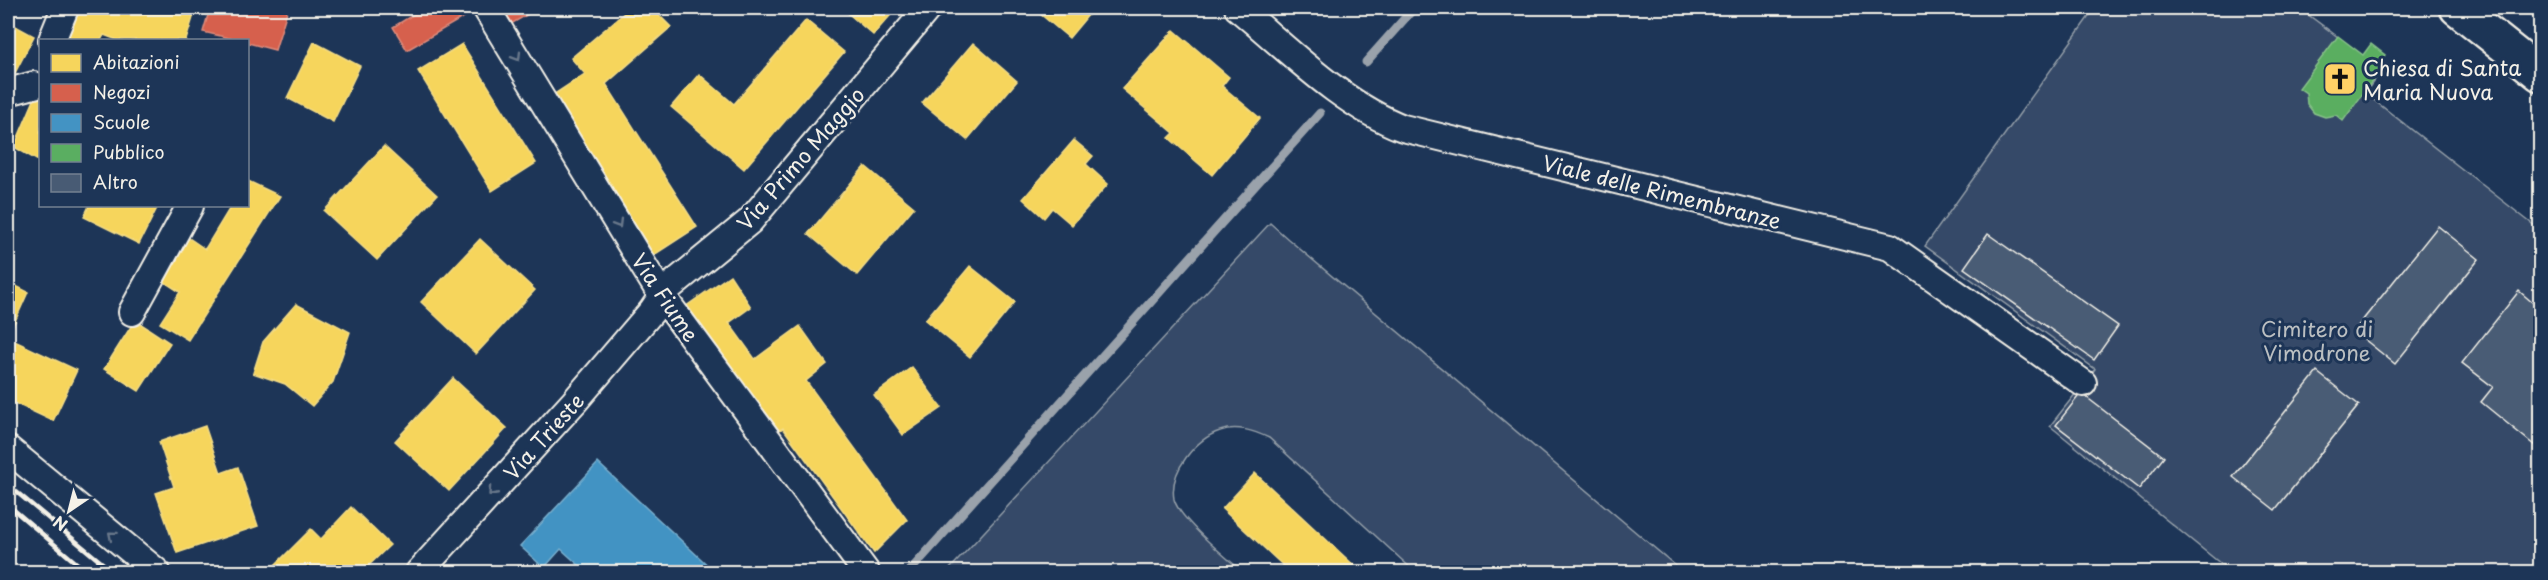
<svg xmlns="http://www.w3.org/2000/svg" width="2548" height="580" viewBox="0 0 2548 580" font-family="'Playpen Sans',sans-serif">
<rect width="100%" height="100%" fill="#1d3557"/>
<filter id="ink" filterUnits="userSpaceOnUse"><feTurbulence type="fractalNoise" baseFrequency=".0167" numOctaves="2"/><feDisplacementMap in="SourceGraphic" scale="12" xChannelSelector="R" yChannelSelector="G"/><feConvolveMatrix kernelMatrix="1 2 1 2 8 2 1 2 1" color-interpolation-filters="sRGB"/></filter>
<g filter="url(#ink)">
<!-- green -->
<g fill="#354a67" stroke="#949ea8" stroke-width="1.5">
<polygon points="2095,8 2299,8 2382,70 2365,93 2540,230 2540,572 2231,572 2050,426 2095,369 1925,246"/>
<path d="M1270,223L1288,239L1683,572H1415L1269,438C1254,431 1237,425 1220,431C1196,439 1169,471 1174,499C1178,518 1227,558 1243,572H947Z"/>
</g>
<!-- homes -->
<g fill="#f6d55c" stroke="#f5dd86" stroke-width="1.5">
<polygon points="74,8 196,8 186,40 117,40 104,35 101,40 60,40"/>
<polygon points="630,8 652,8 671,27 606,84 697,227 654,255 553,95 585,74 571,58"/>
<polygon points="842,8 897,8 873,35"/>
<polygon points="1033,8 1094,8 1069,38"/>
<polygon points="806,20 844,52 744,169 671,107 699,74 734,104"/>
<polygon points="8,22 34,36 15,73 8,69"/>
<polygon points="1174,30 1229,77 1222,86 1260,118 1212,175 1169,138 1174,133 1122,89"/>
<polygon points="314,42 360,66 333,122 287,98"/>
<polygon points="973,43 1017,81 967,140 922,103"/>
<polygon points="462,44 536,163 492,191 418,71"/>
<polygon points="40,86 40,162 14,147"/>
<polygon points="1074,140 1093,156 1086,164 1108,184 1072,225 1052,208 1044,218 1023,199"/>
<polygon points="384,146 437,195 377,260 324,211"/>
<polygon points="865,166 914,207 857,275 808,234"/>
<polygon points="248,181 280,196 188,340 160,323 180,292 160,279 186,236 205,249 231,206 248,206"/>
<polygon points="89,206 158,206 139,244 84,217"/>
<polygon points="480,239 535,290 476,354 421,302"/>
<polygon points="970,266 1015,302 970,357 925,320"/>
<polygon points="730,275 751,307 729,323 755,359 800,326 827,364 806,381 907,520 874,553 783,428 773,434 685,307"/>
<polygon points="8,282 28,292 8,337"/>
<polygon points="296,304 350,332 333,382 312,406 285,384 253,373 263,342"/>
<polygon points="135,320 170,343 139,391 104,369"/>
<polygon points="8,338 77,370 53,421 8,400"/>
<polygon points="912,367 942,408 903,435 874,395"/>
<polygon points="453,378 507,428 449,491 395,441"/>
<polygon points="205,426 221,473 238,467 258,526 177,553 156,493 174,487 159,442"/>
<polygon points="1255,473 1361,572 1290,572 1222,509"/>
<polygon points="351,507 390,545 362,572 274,572 271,569 311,529 321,539"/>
</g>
<!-- shops -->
<g fill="#d6604d" stroke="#df8c7c" stroke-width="1.5">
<polygon points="210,8 288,8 275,50 248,43 248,40 238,40 203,32"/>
<polygon points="424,8 474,8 476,10 407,50 393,27"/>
<polygon points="500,8 527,8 530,13 511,24"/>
</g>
<!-- schools -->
<polygon fill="#4393c3" stroke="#78afce" stroke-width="1.5" points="598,463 715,572 575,572 581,567 561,549 544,568 520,546"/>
<!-- public -->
<polygon fill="#5aae61" stroke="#88c28a" stroke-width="1.5" points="2338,36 2363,55 2371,44 2385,55 2377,66 2381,69 2343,121 2336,115 2325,117 2314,113 2307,104 2306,93 2299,88"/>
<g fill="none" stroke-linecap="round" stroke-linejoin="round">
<!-- stream -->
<g stroke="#9aa2ab" stroke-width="9">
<polyline points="2528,8 2540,17"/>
<polyline points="1366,62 1414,8"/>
<polyline points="909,572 1320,113"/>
</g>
</g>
<!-- building -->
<g fill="#485b74" stroke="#f4f1e8" stroke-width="1.5">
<polygon points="2438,226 2479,259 2395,364 2354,331"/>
<polygon points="1988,234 2118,326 2094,360 1964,268"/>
<polygon points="2519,291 2540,309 2540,450 2481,402 2493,387 2462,363"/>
<polygon points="2317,372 2359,405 2275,510 2233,477"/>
<polygon points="2081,393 2164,457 2139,489 2056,425"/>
</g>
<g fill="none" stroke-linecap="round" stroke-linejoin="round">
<defs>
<g id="minor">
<polyline points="486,8 662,296 866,572"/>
<path d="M1238,8C1289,50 1341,104 1403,128L1890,247L2083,383"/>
<polyline points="52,40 65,8"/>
<polyline points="8,92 34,85"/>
<polyline points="132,312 190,206"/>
<polyline points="8,449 157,572"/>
<polyline points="419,572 574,402 652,311 667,289 750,221 928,8"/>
</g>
<polyline id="primary" points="2457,8 2540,74"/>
</defs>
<!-- minor casing -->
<use href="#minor" stroke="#f4f1e8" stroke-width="30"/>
<!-- primary casing -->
<use href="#primary" stroke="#f4f1e8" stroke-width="38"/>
<!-- minor -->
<use href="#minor" stroke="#1d3557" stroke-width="26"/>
<!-- primary -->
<use href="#primary" stroke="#1d3557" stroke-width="33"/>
<!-- rail -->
<g stroke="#f4f1e8" stroke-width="4.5">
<polyline points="8,485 113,572"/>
<polyline points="8,505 87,572"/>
</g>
</g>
<!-- one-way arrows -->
<defs><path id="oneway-chevron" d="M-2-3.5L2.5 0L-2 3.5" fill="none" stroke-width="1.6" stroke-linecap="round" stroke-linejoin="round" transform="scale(1.5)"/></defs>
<g stroke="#68778a">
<use href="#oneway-chevron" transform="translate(517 57) rotate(59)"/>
<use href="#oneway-chevron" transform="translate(618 224) rotate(59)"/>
<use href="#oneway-chevron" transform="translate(492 492) rotate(132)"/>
<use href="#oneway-chevron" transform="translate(112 535) rotate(-140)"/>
</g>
</g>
<!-- icons -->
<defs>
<symbol id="church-square" viewBox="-11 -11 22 22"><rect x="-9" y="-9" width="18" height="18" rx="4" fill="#ffd166" stroke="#1d3557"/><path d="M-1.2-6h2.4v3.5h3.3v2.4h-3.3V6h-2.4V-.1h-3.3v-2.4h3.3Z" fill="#111"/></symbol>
</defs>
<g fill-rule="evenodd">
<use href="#church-square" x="2321" y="60" width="38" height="38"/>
</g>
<g text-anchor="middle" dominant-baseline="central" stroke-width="6" stroke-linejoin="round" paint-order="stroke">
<!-- poi labels -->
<g font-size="21" fill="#f4f1e8" stroke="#1d3557" text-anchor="start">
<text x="2363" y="67">Chiesa di Santa<tspan x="2363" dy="24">Maria Nuova</tspan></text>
</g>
<!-- street labels -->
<g font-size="21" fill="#f4f1e8" stroke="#1d3557">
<text transform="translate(800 158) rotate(-49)">Via Primo Maggio</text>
<text transform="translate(1662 191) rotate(14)">Viale delle Rimembranze</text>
<text transform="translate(666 297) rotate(56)">Via Fiume</text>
<text transform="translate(543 436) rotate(-48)">Via Trieste</text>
</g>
<!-- park labels -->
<g font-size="21" fill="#bbbfc1" stroke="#1d3557">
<text x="2317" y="328">Cimitero di<tspan x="2317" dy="24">Vimodrone</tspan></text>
</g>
</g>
<!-- margin -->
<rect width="2548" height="580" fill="none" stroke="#1d3557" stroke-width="30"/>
<rect x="15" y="15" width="2518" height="550" fill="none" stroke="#f4f1e8" stroke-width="2" filter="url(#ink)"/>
<!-- legend -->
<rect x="39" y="39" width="210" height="168" fill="#1d3557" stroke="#738091" stroke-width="1.5"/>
<rect x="51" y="54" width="30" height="18" fill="#f6d55c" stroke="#738091" stroke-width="1.5"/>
<text x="93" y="69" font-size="18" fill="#f4f1e8">Abitazioni</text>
<rect x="51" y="84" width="30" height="18" fill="#d6604d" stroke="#738091" stroke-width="1.5"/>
<text x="93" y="99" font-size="18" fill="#f4f1e8">Negozi</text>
<rect x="51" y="114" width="30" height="18" fill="#4393c3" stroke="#738091" stroke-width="1.5"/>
<text x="93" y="129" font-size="18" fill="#f4f1e8">Scuole</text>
<rect x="51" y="144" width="30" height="18" fill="#5aae61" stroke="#738091" stroke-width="1.5"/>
<text x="93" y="159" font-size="18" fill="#f4f1e8">Pubblico</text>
<rect x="51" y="174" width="30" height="18" fill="#485b74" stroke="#738091" stroke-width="1.5"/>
<text x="93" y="189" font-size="18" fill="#f4f1e8">Altro</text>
<!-- north arrow -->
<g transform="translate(69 511) rotate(215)" stroke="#1d3557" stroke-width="4.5" paint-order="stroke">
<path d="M0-4.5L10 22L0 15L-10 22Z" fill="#f4f1e8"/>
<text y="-9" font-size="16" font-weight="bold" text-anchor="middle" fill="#f4f1e8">N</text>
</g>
</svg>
